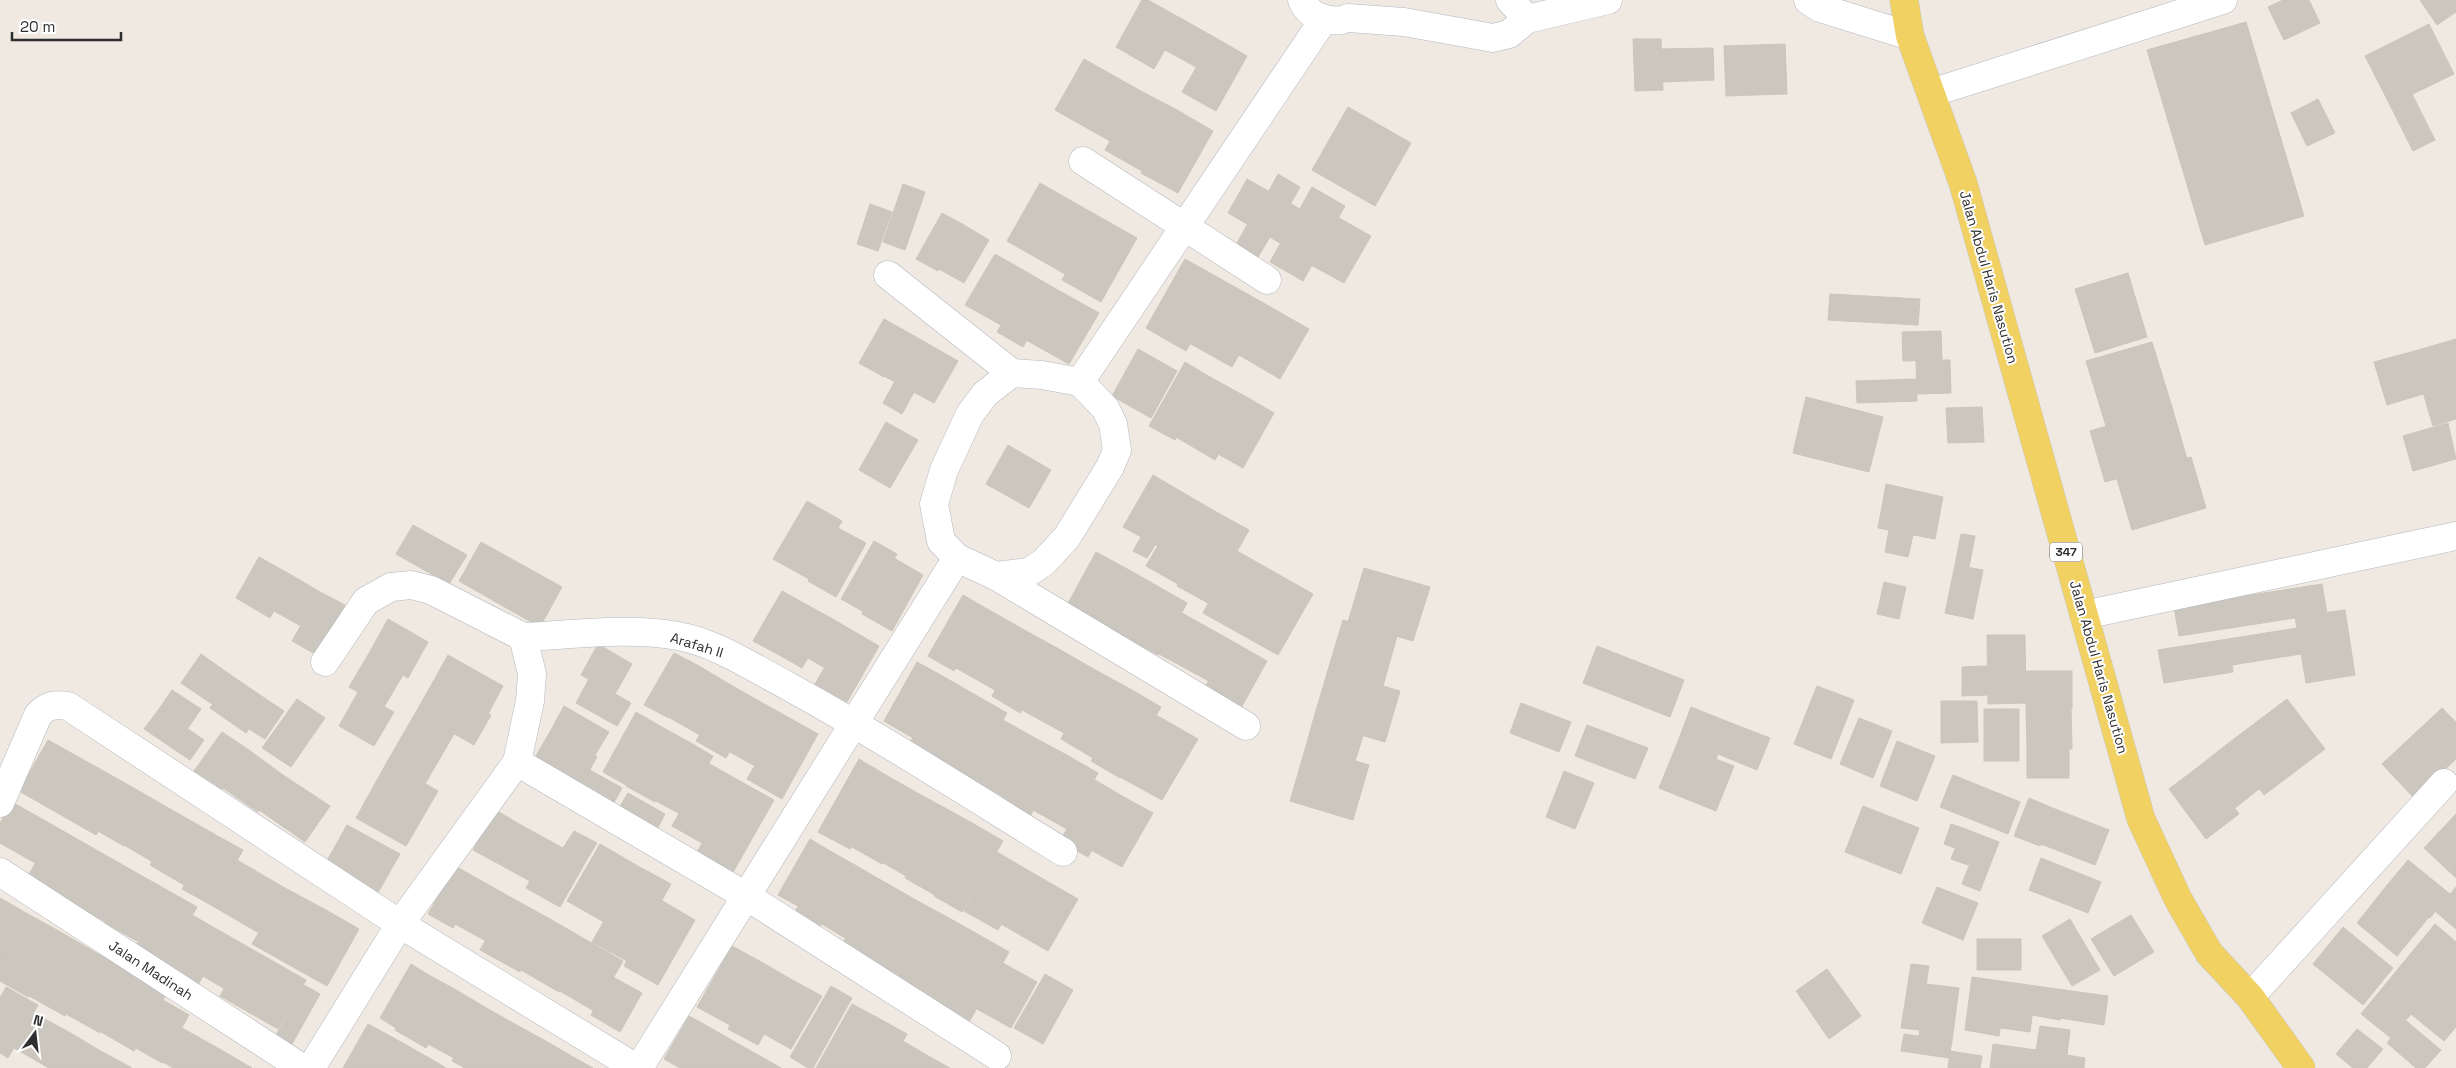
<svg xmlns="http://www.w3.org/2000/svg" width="2456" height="1068" viewBox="0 0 2456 1068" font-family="'Space Grotesk',sans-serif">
<rect width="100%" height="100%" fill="#efe9e1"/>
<!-- building -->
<g fill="#cbc7bf" stroke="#cbc5ba">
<polygon points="1142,0 1148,0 1182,19 1154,69 1116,47"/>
<polygon points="2283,0 2309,0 2320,23 2284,40 2268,7"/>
<polygon points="2420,0 2456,0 2456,12 2437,25"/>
<polygon points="1182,19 1214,37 1196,67 1165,50"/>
<polygon points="2246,22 2304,216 2205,245 2147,50"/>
<polygon points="2429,24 2454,74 2390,105 2365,56"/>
<polygon points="1214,37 1247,56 1216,111 1182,92"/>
<polygon points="1633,39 1661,39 1663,90 1635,91"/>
<polygon points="1785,44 1787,94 1726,96 1724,46"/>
<polygon points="1713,48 1714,80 1662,82 1661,49"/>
<polygon points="1084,59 1139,90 1110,141 1055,110"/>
<polygon points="1139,90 1177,110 1142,171 1105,150"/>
<polygon points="2412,94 2435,140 2413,151 2390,105"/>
<polygon points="2318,99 2335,133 2307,146 2291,113"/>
<polygon points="1348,107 1411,143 1375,206 1312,170"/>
<polygon points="1177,110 1213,131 1178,193 1141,173"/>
<polygon points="1278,174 1300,187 1291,203 1269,191"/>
<polygon points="1247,179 1300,209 1280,243 1228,213"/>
<polygon points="1040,183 1098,216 1065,274 1007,241"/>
<polygon points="903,184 925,192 905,250 883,242"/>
<polygon points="1312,187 1345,206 1303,281 1270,262"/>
<polygon points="870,204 892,212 878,251 857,244"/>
<polygon points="942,213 964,225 938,271 916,259"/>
<polygon points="1098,216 1137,238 1101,302 1062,280"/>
<polygon points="1339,218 1371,236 1344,283 1311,265"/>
<polygon points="964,225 989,240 964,283 939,269"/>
<polygon points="1247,225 1270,237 1258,257 1236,245"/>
<polygon points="995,254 1030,274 1001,325 965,305"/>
<polygon points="1185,259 1226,282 1186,351 1146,328"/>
<polygon points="2128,273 2147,337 2095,353 2075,289"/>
<polygon points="1030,274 1056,289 1023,347 997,332"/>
<polygon points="1226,282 1267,305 1232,367 1191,344"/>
<polygon points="1056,289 1099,313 1069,364 1026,340"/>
<polygon points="1830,294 1920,299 1918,325 1828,320"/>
<polygon points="1267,305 1309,329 1280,379 1239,355"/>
<polygon points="884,319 909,333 884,377 859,363"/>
<polygon points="1941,331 1942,360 1903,361 1902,332"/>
<polygon points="909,333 958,361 934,403 884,376"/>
<polygon points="2456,339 2456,419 2433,426 2411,352"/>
<polygon points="2152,342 2172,407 2106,426 2086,361"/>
<polygon points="1138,349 1177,371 1151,418 1112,396"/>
<polygon points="2411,352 2423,394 2387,405 2374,362"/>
<polygon points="1942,360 1950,360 1951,393 1917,394 1916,361"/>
<polygon points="1185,362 1210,377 1175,440 1149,426"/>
<polygon points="1210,377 1250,399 1215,460 1176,437"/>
<polygon points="1916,379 1917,401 1857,403 1856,381"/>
<polygon points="895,381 914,392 902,414 883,403"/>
<polygon points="1806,397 1883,417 1869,472 1793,453"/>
<polygon points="1250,399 1274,413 1243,468 1218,454"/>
<polygon points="1982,407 1984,442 1948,443 1946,408"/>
<polygon points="2172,407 2187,459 2105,482 2090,431"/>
<polygon points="886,422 918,440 890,488 859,470"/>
<polygon points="2448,423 2456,459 2413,471 2403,436"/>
<polygon points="1008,445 1051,470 1029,508 986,484"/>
<polygon points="2191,457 2206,508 2132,530 2117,479"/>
<polygon points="1153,475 1187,495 1158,546 1123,527"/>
<polygon points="1886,484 1943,497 1935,539 1878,528"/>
<polygon points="1187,495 1218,513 1178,584 1146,566"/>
<polygon points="807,501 842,521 809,579 773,559"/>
<polygon points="1218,513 1249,530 1208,603 1177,586"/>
<polygon points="413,525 467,555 449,584 396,554"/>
<polygon points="838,528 866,543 836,597 808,581"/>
<polygon points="1889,530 1913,535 1908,557 1885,552"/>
<polygon points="1961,534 1975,536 1969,567 1955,565"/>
<polygon points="1141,537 1155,545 1147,558 1133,551"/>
<polygon points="874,541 897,554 864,612 841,599"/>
<polygon points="481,542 562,587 540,627 459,581"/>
<polygon points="1237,551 1313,594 1278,655 1203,613"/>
<polygon points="1096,552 1131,571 1099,626 1066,607"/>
<polygon points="259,557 293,576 270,618 236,598"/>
<polygon points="894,558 923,575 892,631 862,614"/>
<polygon points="1955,565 1983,570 1973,619 1945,613"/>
<polygon points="1364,568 1430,587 1413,641 1348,622"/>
<polygon points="1131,571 1187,603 1158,655 1101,623"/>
<polygon points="293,576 320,592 301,626 274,611"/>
<polygon points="1884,582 1906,587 1899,619 1877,614"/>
<polygon points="2322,584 2327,613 2179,636 2174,607"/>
<polygon points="782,591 809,606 781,656 753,641"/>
<polygon points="320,592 345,605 317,655 292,641"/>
<polygon points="963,595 989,610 954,671 928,656"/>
<polygon points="809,606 831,618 802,668 781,656"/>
<polygon points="989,610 1028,632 995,690 956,668"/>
<polygon points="2345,610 2355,675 2306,683 2295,617"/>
<polygon points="1182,613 1232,641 1209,681 1159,654"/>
<polygon points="831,618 848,628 825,668 808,658"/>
<polygon points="388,619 428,642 408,678 368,655"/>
<polygon points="1343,620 1397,636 1383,686 1328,670"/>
<polygon points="848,628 879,646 847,702 815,684"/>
<polygon points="2297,628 2301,654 2232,665 2228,639"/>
<polygon points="1028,632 1057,648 1020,713 992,696"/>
<polygon points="1987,635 2025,635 2026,703 1988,704"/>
<polygon points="2228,639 2233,672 2164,683 2158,650"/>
<polygon points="1232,641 1267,661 1241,708 1205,687"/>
<polygon points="598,644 632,664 615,694 581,675"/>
<polygon points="1597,646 1684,680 1670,717 1583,683"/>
<polygon points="1057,648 1099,672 1064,733 1022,710"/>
<polygon points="674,653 699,666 669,718 644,705"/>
<polygon points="201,654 232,676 212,704 181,683"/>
<polygon points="368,655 403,675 384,707 349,687"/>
<polygon points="448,655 503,686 488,714 433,682"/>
<polygon points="917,662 946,678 913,738 884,721"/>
<polygon points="699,666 729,684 700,735 670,718"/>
<polygon points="1987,666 1988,695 1962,696 1962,667"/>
<polygon points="1328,670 1400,691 1385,742 1313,721"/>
<rect x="2026" y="671" width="46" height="37"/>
<polygon points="1099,672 1132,690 1093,758 1061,739"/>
<polygon points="232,676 269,701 246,733 210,708"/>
<polygon points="946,678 979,697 940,766 907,748"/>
<polygon points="589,679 631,703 617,726 576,703"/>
<polygon points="433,682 491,715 474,745 416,712"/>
<polygon points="729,684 759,701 726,758 696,741"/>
<polygon points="1817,686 1854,700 1831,759 1794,744"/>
<polygon points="172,690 201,709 188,728 159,709"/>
<polygon points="1132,690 1161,707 1120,778 1091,761"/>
<polygon points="358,692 394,712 374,746 339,726"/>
<polygon points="979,697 1007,713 970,778 942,763"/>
<polygon points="297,699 325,718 291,767 262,748"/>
<polygon points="2287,699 2325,749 2264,795 2226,745"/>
<polygon points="269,701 284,711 265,739 249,729"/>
<polygon points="759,701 784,715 755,766 730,752"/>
<polygon points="1941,701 1977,701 1978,742 1941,743"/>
<polygon points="1521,703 1571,722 1559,752 1510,733"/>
<polygon points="564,706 609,732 595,755 551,730"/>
<polygon points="1691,707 1731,723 1716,759 1677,744"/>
<polygon points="2071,707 2072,749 2027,749 2026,708"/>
<polygon points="2442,708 2456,722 2456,759 2414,798 2382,764"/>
<polygon points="159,709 204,740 190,760 144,729"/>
<rect x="1984" y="709" width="35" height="52"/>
<polygon points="416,712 454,734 425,784 387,762"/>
<polygon points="636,712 660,726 626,785 603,772"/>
<polygon points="784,715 818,734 782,799 747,779"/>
<polygon points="1156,715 1198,739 1162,800 1120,777"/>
<polygon points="1859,718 1892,731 1873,778 1840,764"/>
<polygon points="1003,720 1035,738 1002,796 970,778"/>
<polygon points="1313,721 1363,736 1355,761 1306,746"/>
<polygon points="1731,723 1770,738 1757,770 1718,754"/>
<polygon points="1587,725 1648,748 1635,779 1575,756"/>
<polygon points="660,726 689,742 655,802 626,786"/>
<polygon points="551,730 597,757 580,787 533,761"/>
<polygon points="222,732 249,750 222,789 194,771"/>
<polygon points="1035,738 1065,754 1029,818 999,802"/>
<polygon points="48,740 125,783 96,835 19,791"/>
<polygon points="1897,741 1935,756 1917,801 1880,786"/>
<polygon points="689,742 713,756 680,814 656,801"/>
<polygon points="1677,744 1734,766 1716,811 1659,788"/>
<polygon points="2226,745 2259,789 2235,808 2202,764"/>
<polygon points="1306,746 1369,765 1353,820 1290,801"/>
<rect x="2027" y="749" width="42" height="29"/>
<polygon points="249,750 283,775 258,812 223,788"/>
<polygon points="1065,754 1098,773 1067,829 1033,810"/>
<polygon points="859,759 891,778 850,849 818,832"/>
<polygon points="387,762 438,791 406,846 356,818"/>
<polygon points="708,763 738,780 702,843 672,826"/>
<polygon points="2202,764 2239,814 2206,839 2169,789"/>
<polygon points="590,770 622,788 612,806 580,787"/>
<polygon points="1564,771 1594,783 1575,829 1546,817"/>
<polygon points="283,775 330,806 305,842 259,810"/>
<polygon points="1953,775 2020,802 2008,834 1940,807"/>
<polygon points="891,778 921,795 882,864 852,847"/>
<polygon points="738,780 774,800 732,874 696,854"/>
<polygon points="1095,780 1122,796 1088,857 1060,841"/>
<polygon points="125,783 151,798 124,846 98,831"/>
<polygon points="628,793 665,814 656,831 618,810"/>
<polygon points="921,795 945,808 906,876 882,862"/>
<polygon points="1122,796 1153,813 1122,867 1091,850"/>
<polygon points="151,798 179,814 153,862 124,845"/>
<polygon points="2029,798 2055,809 2040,846 2014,836"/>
<polygon points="12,802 56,827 35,863 0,843 0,823"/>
<polygon points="1863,806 1919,828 1901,874 1845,852"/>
<polygon points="945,808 974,824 935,895 905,878"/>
<polygon points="2055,809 2109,830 2095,865 2041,844"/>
<polygon points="496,810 519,824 497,863 473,850"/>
<polygon points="179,814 214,834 184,885 150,865"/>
<polygon points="2456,814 2456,878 2424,848"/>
<polygon points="519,824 552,842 530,881 497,863"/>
<polygon points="974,824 1003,841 962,912 934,896"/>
<polygon points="1951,824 1963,828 1955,848 1944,844"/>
<polygon points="347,825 400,854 376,896 324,866"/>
<polygon points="56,827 135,872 106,922 27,878"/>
<polygon points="1963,828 1981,835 1968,865 1951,859"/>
<polygon points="574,831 597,843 586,861 563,848"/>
<polygon points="214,834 243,850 211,905 182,889"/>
<polygon points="1981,835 1999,842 1980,891 1962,884"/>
<polygon points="810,839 830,851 798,906 778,895"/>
<polygon points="552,842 586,861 560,907 526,888"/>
<polygon points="600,844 636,865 604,922 567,901"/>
<polygon points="830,851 855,865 819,929 793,915"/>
<polygon points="997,852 1031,872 998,930 964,911"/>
<polygon points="2041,858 2101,882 2088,913 2029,890"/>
<polygon points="237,860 285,888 259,933 211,905"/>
<polygon points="2408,860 2450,894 2430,918 2388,884"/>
<polygon points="636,865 671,884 627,961 592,942"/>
<polygon points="855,865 879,879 845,938 822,924"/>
<polygon points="455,866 480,880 453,928 428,914"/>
<polygon points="135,872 167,890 137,941 105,923"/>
<polygon points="1031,872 1078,899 1048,951 1001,924"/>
<polygon points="879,879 923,904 886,970 842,945"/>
<polygon points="480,880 510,897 486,941 455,924"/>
<polygon points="2388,884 2429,917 2397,956 2357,923"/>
<polygon points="1937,887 1978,903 1963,940 1922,923"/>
<polygon points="2456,887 2456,929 2436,912"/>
<polygon points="285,888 326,910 293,967 252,944"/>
<polygon points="167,890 197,907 165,964 135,947"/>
<polygon points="510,897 550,919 520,972 480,950"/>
<polygon points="0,898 28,914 0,963"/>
<polygon points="661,900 695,920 658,985 624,966"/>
<polygon points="923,904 949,918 911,986 886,970"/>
<polygon points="326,910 359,929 327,986 293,967"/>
<polygon points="28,914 64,934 28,997 0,981 0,963"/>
<polygon points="192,915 227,935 198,985 165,964"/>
<polygon points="2131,915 2154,952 2114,976 2091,939"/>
<polygon points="949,918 981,936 942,1005 911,986"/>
<polygon points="550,919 588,941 559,992 521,970"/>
<polygon points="2070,919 2100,970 2072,986 2042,936"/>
<polygon points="2435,924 2456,942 2456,960 2391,1038 2361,1014"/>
<polygon points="2343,927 2393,968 2363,1005 2313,964"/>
<polygon points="64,934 100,955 65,1016 29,996"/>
<polygon points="227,935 248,947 225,989 203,976"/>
<polygon points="981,936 1009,952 969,1022 941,1006"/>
<rect x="1977" y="939" width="44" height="31"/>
<polygon points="588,941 623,961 594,1011 560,991"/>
<polygon points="732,946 765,964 730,1025 697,1007"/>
<polygon points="248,947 306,980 278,1029 220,996"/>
<polygon points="100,955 134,974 100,1033 66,1014"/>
<polygon points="2456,960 2456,1027 2444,1041 2411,1014"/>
<polygon points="1003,963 1037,982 1011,1028 977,1009"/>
<polygon points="411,964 427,974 396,1028 380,1018"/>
<polygon points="765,964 794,981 758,1045 728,1029"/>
<polygon points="1911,964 1929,966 1919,1030 1901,1028"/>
<polygon points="1827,969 1861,1016 1829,1039 1796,991"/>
<polygon points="134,974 167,993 134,1051 101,1032"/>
<polygon points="427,974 458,991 426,1048 395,1030"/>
<polygon points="1045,974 1073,990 1043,1044 1014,1028"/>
<polygon points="613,977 642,993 620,1032 591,1015"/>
<polygon points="1972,977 2007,982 1999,1036 1965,1030"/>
<polygon points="794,981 822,996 791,1049 764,1034"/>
<polygon points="2007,982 2036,986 2030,1032 2001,1028"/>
<polygon points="1926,984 1959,988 1952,1041 1919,1036"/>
<polygon points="304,985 320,994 292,1044 276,1035"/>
<polygon points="831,986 852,998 813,1068 808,1068 790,1057"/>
<polygon points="2036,986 2064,990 2060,1020 2032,1015"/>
<polygon points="6,987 38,1005 8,1058 0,1053 0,998"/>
<polygon points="2064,990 2108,996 2104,1025 2060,1018"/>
<polygon points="458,991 483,1006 454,1058 428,1044"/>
<polygon points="163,1000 189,1015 162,1063 136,1048"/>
<polygon points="852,1004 880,1019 852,1068 816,1068"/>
<polygon points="483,1006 511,1022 485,1068 465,1068 452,1061"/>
<polygon points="34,1013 74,1035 55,1068 49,1068 14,1048"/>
<polygon points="689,1016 709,1027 685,1068 680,1068 664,1059"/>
<polygon points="880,1019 907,1034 888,1068 852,1068"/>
<polygon points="2405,1020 2441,1050 2425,1068 2416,1068 2387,1043"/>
<polygon points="511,1022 544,1040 529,1068 485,1068"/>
<polygon points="368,1024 392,1037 374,1068 343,1068"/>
<polygon points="2040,1026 2070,1030 2067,1055 2036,1050"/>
<polygon points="709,1027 742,1046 729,1068 685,1068"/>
<polygon points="182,1028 216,1047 204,1068 173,1068 163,1062"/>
<polygon points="2357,1029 2383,1049 2367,1068 2353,1068 2336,1054"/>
<polygon points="1904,1034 1952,1041 1949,1058 1901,1051"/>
<polygon points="74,1035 97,1049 86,1068 55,1068"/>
<polygon points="392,1037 431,1059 426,1068 374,1068"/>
<polygon points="544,1040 575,1058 570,1068 529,1068"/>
<polygon points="903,1041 930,1057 924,1068 888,1068"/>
<polygon points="1993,1044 2036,1050 2034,1068 1990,1068"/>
<polygon points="742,1046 767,1060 763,1068 729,1068"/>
<polygon points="216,1047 252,1068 204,1068"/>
<polygon points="97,1049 132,1068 86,1068"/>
<polygon points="2036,1050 2085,1058 2084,1068 2034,1068"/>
<polygon points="1950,1051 1982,1056 1980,1068 1948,1068"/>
<polygon points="930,1057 950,1068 924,1068"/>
<polygon points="575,1058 593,1068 570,1068"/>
<polygon points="431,1059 446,1068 426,1068"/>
<polygon points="767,1060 781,1068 763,1068"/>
</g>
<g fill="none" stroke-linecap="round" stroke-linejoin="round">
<defs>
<g id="minor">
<path d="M1302,0C1308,16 1326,22 1342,20"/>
<polyline points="1510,0 1527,19"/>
<polyline points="1808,0 1820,8 1910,36"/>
<polyline points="1348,18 1404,22 1493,38 1509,34 1527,19 1608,0"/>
<polyline points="1931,93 2223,0"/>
<polyline points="1083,161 1267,280"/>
<polyline points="888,275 1012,373"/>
<polyline points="957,558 941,541 934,504 944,470 970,414 985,394 1012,373 1042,375 1080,382"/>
<polyline points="996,576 1246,726"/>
<polyline points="2084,615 2456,536"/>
<path d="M523,637C572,635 629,627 678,636C717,643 753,668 788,686C882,738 972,796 1063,852"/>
<polyline points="325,662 366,601 391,587 411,585 431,590 523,637 532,674 530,701 517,762"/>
<path d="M0,803L38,715C47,705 55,704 68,706L400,924L636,1068"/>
<polyline points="0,872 302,1068"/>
<polyline points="2250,997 2444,783"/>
<polyline points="311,1068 400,924 517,762 746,896 997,1056"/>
<polyline points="639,1068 957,558 996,576 1029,572 1044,562 1067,537 1110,467 1117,450 1113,424 1105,408 1080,382 1324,19"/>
</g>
<polyline id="primary" points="1904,0 1910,36 1963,183 2141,819 2178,899 2209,953 2250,997 2301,1068"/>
</defs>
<!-- minor casing -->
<use href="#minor" stroke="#b4b7c1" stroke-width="29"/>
<!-- primary casing -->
<use href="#primary" stroke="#c9c9c9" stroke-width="29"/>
<!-- minor -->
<use href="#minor" stroke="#fff" stroke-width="28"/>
<!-- primary -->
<use href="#primary" stroke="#f2d163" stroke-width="28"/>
</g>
<g text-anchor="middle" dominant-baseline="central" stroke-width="4" stroke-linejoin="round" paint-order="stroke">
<!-- shield labels -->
<rect fill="#fff" stroke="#6d6d6d" stroke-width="1" x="2050" y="542.5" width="32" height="19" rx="4"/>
<g font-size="12" font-weight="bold" fill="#2e2e2e">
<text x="2066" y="552">347</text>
</g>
<!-- street labels -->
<g font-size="14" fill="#2e2e2e" stroke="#fff">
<text transform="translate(1989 277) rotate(74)">Jalan Abdul Haris Nasution</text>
<text transform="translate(697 645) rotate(17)">Arafah II</text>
<text transform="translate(2099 667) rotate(74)">Jalan Abdul Haris Nasution</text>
<text transform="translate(151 970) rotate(33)">Jalan Madinah</text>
</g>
</g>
<!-- north arrow -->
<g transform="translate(35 1033) rotate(15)" stroke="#ffffff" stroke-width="4" paint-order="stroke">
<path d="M0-4L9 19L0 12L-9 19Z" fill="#2e2e2e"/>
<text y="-8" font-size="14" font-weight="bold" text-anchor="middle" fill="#2e2e2e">N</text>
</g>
<!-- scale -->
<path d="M12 32v8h109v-8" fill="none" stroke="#2e2e2e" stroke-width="2.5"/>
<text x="20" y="32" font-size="15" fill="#2e2e2e" stroke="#ffffff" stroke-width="4" paint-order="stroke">20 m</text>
</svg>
